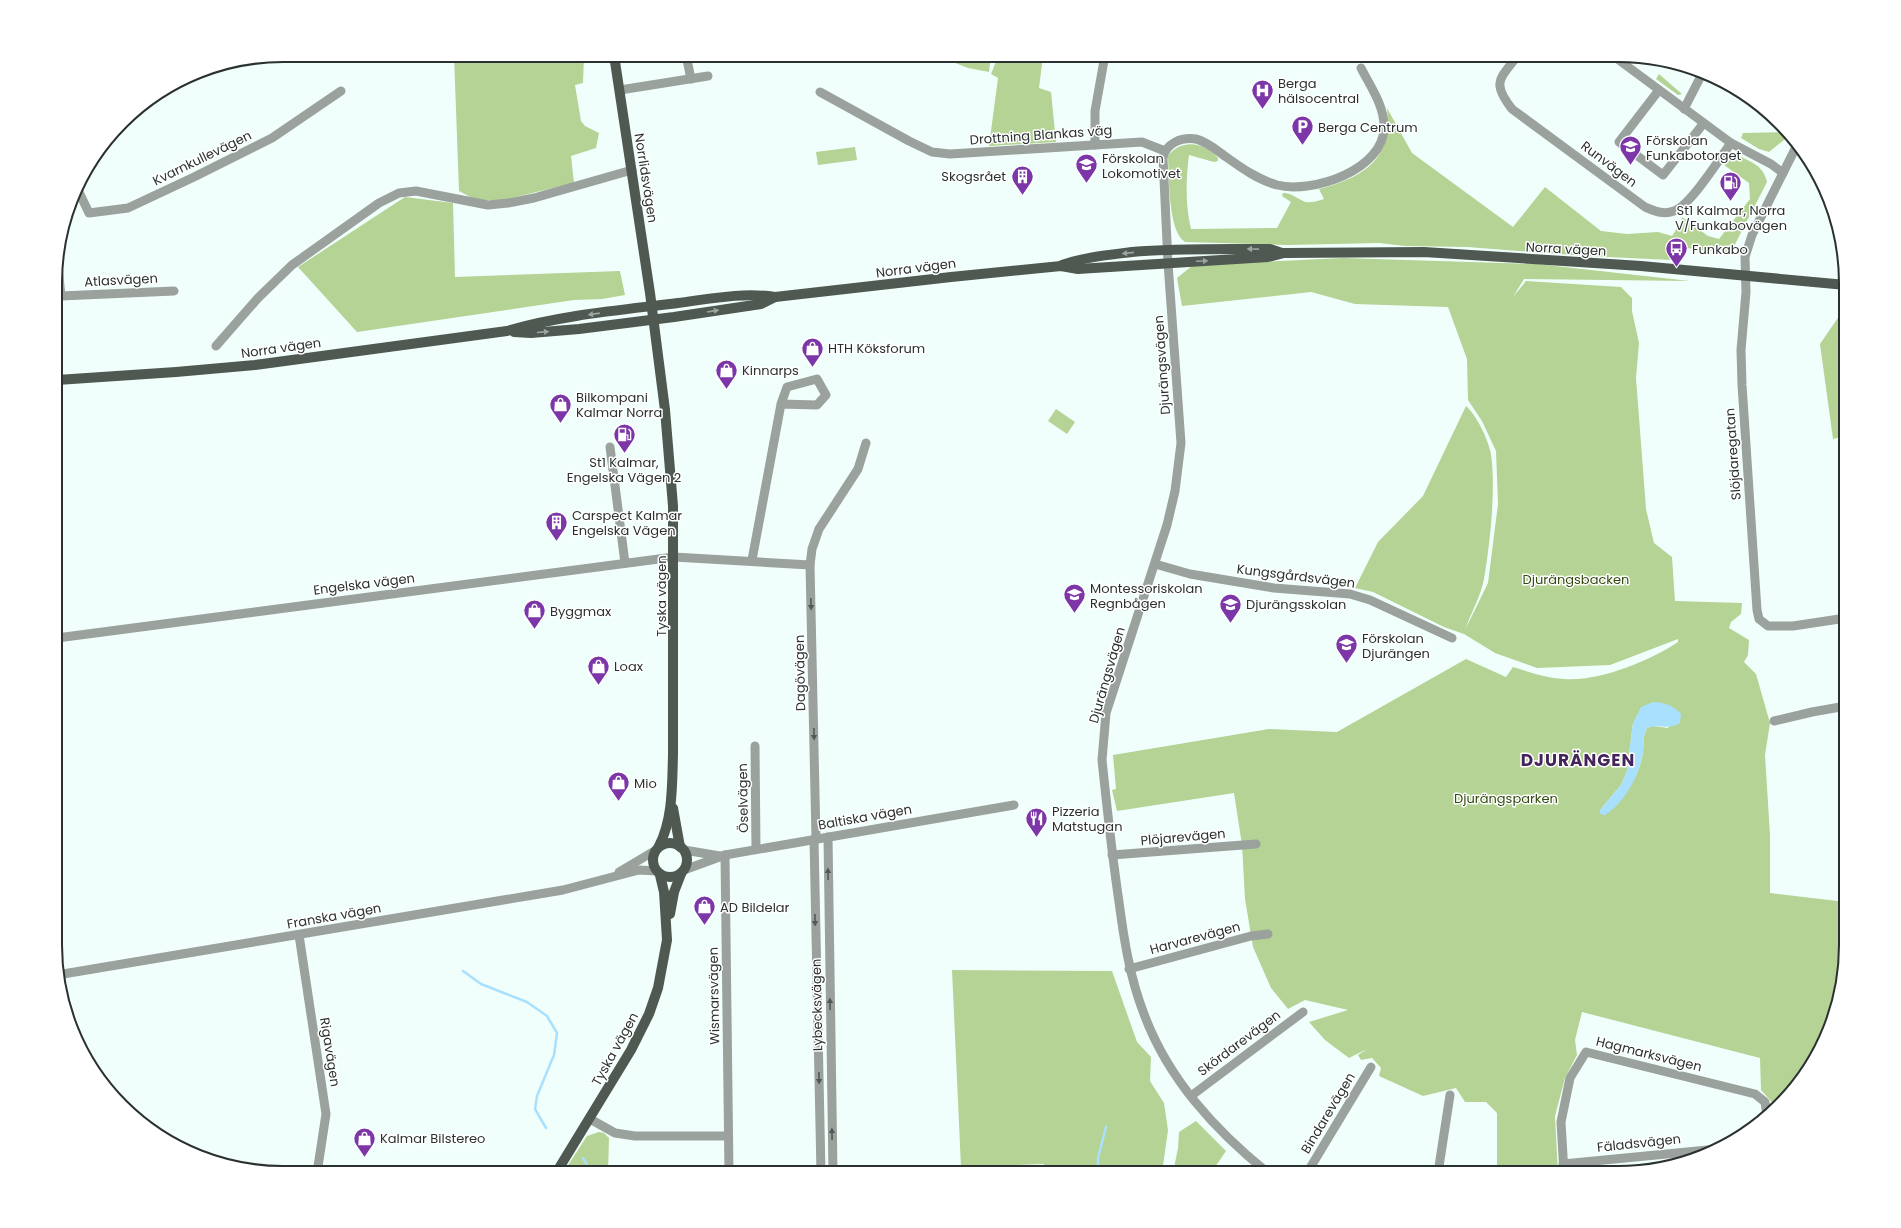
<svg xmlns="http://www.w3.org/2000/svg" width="1901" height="1228" viewBox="0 0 1901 1228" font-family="Poppins,sans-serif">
<rect width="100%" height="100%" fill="#f0fffb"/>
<!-- green -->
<g fill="#b4d394" fill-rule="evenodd">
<polygon points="454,55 584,55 583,83 575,85 581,121 585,126 599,133 596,148 571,156 574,183 503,200 476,200 459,191"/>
<polygon points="935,55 991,55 989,72 968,68"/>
<polygon points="1003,55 1043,56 1039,88 1051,92 1056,142 989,146 998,78 991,74 997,59"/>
<polygon points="1659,74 1682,94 1678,95 1656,79"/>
<path d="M1387,108L1412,153L1513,227L1545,187L1601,231L1627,234L1658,232L1672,236L1681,222L1682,217L1708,236L1719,239L1750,199L1749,183L1724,165L1735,154C1749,161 1764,165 1767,182L1731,252L1723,253L1672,246L1673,251L1672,260L1587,256L1467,247L1405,246L1379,243L1288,245L1185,242C1168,232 1169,176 1168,156C1181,138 1205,142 1218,158V161L1214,162L1189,155C1186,179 1185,204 1191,229L1277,228L1291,202L1282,196L1283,193C1294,192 1301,204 1311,202C1315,202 1320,200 1324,199L1319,189C1365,177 1393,159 1387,108Z"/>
<polygon points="1787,132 1790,135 1769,152 1759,149 1741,138 1743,133"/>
<polygon points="855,147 857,160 818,165 816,152"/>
<polygon points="405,197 453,203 455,277 620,271 625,295 602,299 574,300 357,332 298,267"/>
<path d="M1343,258L1537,264L1690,281L1524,279L1513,297L1526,281L1621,287L1632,298V311L1639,343L1636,378L1646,509L1654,543L1672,557L1675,601L1742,603L1741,614L1731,622L1729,628L1749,640L1748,655L1744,662L1756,674L1770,723L1765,755L1770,835V893L1846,902V960L1834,1018L1808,1072L1777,1108L1761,1090L1760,1058L1582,1012L1575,1040L1577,1055L1565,1078L1555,1116L1558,1173H1497V1113L1486,1102H1465L1456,1088L1423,1096L1379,1076L1381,1068L1372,1058L1361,1060L1358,1055L1367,1049L1349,1058L1325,1040L1309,1022L1348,1010L1305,1000L1288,1009L1271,988L1253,947L1245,899L1242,845L1234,793L1117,811L1112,790L1116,789L1113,755L1269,729L1337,732L1466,659L1506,677L1513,667C1529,672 1546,678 1564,679C1598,682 1650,661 1678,642V639L1610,665L1537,668L1495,653L1464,634L1444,627L1373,592L1355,588L1378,542L1423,496L1466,406C1477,416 1488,439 1491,454C1496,489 1490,544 1484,579C1481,596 1471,612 1466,628L1488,583L1498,504L1496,451L1482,421L1468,400L1467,359L1448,307L1355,304L1311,292L1182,306L1177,278L1193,265ZM1671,708L1677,710L1668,728L1653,726L1647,728C1641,741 1645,746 1642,758C1635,787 1622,794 1600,810L1621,785L1627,771L1633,723Z"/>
<polygon points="1846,306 1846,436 1833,439 1820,344"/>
<polygon points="1056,409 1075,422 1067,434 1048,421"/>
<polygon points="952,970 1112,971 1137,1042 1151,1057 1150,1081 1164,1103 1168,1130 1162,1173 1044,1173 1044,1164 961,1167"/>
<polygon points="1196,1121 1226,1151 1211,1173 1173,1173 1178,1148 1179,1132"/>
<polygon points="599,1132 604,1133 609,1138 608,1173 563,1173 587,1136"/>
</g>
<!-- water -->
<path fill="#a9e0fe" d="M1653,702C1664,702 1674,706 1681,714L1680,723C1666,731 1660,723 1647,728C1641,740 1645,747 1642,758C1637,779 1624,803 1605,815L1600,814V810L1621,785L1627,771L1633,723L1641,707Z"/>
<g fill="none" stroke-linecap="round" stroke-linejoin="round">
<!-- stream -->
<g stroke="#a9e0fe" stroke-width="2.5">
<polyline points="463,971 481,984 527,1002 547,1016 557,1033 554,1055 537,1096 535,1109 546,1128"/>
<polyline points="583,1158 587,1165 588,1173"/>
<polyline points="1098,1173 1098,1158 1106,1127"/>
</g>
<!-- minor -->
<g stroke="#9ba19d" stroke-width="9">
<polyline points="686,55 691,79"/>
<path d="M1518,55C1500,79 1491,82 1512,109L1645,207C1655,211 1663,215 1674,211C1690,206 1720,158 1731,143"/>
<polyline points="1612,55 1731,143 1771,164 1783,173"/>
<polyline points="620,90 708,76"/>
<polyline points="1659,90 1619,142 1663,175 1703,124"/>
<polyline points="820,92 909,141 932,152 950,154 1142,142 1165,151"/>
<polyline points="1684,109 1702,74"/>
<polyline points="1095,145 1095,111 1105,55"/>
<polyline points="1797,145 1752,235 1745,257 1746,292 1741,350 1742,385 1757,610 1759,619 1768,626 1793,626 1846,618"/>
<polyline points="77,188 89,213 128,208 194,177 272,138 341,91"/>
<polyline points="57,257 61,296 174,291"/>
<polyline points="216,346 258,298 292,265 379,203 399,193 416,191 488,205 508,203 534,198 632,170"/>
<polyline points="610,447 625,563"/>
<polyline points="752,560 781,404 817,405 826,395 817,379 787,387 781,404"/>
<polyline points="1155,564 1190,574 1274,588 1350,594 1370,600 1452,638"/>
<polyline points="57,638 674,557 810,565"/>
<polyline points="1774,721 1812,712 1846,706"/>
<polyline points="755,746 756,849"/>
<polyline points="828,837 833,1173"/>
<polyline points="814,839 821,1173"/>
<polyline points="816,839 810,565 812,549 819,529 858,469 866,443"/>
<polyline points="684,850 720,856"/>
<polyline points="725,855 729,1173"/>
<polyline points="1112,855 1256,844"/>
<polyline points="684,870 725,855 1014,805"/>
<polyline points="619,872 656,850"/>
<polyline points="299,935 326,1114 317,1173"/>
<polyline points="1129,969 1251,936 1268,934"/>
<polyline points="57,975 563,890 639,870 657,871"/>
<polyline points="1191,1096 1303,1012"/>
<polyline points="590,1119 615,1133 635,1136 728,1136"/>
<polyline points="1563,1164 1718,1149"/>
<path d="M1268,1173C1215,1130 1168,1079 1144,1014C1130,978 1124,940 1119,902C1112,855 1107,808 1102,760L1106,713L1167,525L1175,491L1181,443L1168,263L1163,158C1166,143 1181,137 1196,139C1205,141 1214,148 1222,154C1239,166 1256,179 1277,185C1312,194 1385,170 1384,126C1384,105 1370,86 1361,68"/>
<polyline points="1307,1173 1371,1067"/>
<polyline points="1438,1173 1450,1095"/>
<polyline points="1564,1173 1561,1122 1570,1078 1586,1052 1755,1094 1765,1102 1767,1116"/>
</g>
<!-- major -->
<g stroke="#4f5952" stroke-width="10">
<path d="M614,55L650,293L665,410L673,506V755C672,785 673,819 659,846"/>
<path d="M1062,265C1085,257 1108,255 1132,252C1178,248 1224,249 1270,249L1282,253"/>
<polyline points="514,332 531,333 579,329 674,317 761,304 775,297"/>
<path d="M57,380L176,372L255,365L507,331C561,315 622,310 678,303C709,299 743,292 775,297L951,277L1061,266L1078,269L1268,257L1284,253L1424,252L1641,266L1846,285"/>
<polyline points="673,808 680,847"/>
<circle cx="670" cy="860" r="17"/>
<polyline points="670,914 674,892 681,874"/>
<polyline points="556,1173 631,1050 649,1014 658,988 667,940 664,892 660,875"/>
</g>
</g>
<!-- one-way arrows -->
<defs><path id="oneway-solid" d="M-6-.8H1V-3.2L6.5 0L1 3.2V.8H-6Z"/></defs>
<g fill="#9ea4a0">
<use href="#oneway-solid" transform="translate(1253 249) rotate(-179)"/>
<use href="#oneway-solid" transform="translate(1128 253) rotate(174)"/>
<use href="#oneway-solid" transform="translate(1202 261) rotate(-3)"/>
<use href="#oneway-solid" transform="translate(713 311) rotate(-9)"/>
<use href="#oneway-solid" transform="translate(594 314) rotate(172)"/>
<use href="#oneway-solid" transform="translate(543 332) rotate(-5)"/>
</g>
<g fill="#525856">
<use href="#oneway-solid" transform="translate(811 604) rotate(88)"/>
<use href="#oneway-solid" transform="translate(814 734) rotate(89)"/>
<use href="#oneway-solid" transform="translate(828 874) rotate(-91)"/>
<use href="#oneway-solid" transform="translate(815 920) rotate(89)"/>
<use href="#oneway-solid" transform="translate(830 1004) rotate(-91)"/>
<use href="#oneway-solid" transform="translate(819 1078) rotate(89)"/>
<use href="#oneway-solid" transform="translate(832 1134) rotate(-91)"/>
</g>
<!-- icons -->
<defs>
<symbol id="hospital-pin" viewBox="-11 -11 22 30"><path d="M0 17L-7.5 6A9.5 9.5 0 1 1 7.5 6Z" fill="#7d36a8" stroke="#fff"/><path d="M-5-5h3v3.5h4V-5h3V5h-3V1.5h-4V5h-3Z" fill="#fff"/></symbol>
<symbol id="parking-pin" viewBox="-11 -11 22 30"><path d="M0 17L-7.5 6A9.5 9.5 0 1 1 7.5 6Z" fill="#7d36a8" stroke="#fff"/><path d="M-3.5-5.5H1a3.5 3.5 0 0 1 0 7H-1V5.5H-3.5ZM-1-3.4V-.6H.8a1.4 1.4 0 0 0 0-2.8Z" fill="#fff"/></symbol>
<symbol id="school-pin" viewBox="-11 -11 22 30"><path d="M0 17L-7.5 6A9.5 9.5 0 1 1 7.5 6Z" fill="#7d36a8" stroke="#fff"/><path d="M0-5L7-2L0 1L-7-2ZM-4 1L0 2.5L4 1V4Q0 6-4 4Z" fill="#fff"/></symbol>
<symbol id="building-pin" viewBox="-11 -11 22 30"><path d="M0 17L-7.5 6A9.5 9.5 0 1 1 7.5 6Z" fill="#7d36a8" stroke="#fff"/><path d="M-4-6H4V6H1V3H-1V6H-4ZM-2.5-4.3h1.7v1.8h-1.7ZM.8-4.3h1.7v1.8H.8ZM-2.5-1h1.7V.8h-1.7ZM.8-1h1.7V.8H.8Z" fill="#fff"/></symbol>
<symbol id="fuel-pin" viewBox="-11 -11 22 30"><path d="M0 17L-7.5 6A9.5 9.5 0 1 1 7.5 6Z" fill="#7d36a8" stroke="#fff"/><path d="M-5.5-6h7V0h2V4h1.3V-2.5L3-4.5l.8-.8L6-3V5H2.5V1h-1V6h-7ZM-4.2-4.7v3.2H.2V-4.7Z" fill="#fff"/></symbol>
<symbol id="bus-pin" viewBox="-11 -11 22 30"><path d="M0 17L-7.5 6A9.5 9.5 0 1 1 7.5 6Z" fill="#7d36a8" stroke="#fff"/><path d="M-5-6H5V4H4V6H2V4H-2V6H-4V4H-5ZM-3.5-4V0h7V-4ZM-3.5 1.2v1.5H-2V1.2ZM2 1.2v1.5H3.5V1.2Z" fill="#fff"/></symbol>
<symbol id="shop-pin" viewBox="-11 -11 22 30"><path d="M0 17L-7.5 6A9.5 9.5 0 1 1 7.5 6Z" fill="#7d36a8" stroke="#fff"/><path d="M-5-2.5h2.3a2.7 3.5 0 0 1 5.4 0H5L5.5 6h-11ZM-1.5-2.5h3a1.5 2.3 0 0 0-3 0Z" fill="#fff"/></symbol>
<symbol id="restaurant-pin" viewBox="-11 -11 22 30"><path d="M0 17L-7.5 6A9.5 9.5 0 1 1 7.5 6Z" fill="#7d36a8" stroke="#fff"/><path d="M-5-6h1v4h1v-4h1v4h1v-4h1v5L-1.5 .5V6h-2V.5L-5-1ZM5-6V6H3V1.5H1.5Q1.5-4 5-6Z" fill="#fff"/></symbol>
</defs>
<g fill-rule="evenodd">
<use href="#hospital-pin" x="1250" y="78" width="25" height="34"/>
<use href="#parking-pin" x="1290" y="114" width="25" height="34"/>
<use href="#school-pin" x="1618" y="134" width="25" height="34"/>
<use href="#school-pin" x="1074" y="152" width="25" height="34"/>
<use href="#building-pin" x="1010" y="164" width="25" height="34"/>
<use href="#fuel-pin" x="1718" y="170" width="25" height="34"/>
<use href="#bus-pin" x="1664" y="236" width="25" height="34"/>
<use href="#shop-pin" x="800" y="336" width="25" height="34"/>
<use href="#shop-pin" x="714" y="358" width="25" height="34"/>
<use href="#shop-pin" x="548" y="392" width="25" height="34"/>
<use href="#fuel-pin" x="612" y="422" width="25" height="34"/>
<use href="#building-pin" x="544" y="510" width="25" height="34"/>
<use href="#school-pin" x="1062" y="582" width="25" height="34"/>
<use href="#school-pin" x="1218" y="592" width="25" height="34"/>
<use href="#shop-pin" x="522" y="598" width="25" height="34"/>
<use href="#school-pin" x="1334" y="632" width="25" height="34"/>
<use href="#shop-pin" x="586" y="654" width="25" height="34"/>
<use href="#shop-pin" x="606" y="770" width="25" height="34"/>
<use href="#restaurant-pin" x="1024" y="806" width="25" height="34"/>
<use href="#shop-pin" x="692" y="894" width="25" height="34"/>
<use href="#shop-pin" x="352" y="1126" width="25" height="34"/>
</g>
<g text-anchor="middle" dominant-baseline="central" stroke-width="3" stroke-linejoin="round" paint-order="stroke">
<!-- poi labels -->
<g font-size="13" fill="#2a3130" stroke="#fff" text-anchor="start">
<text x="1278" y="83">Berga<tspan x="1278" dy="15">hälsocentral</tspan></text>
<text x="1318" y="127">Berga Centrum</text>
<text x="1646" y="140">Förskolan<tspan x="1646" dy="15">Funkabotorget</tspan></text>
<text x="1102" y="158">Förskolan<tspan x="1102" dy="15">Lokomotivet</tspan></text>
<text x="1006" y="176" text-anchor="end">Skogsrået</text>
<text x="1731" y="210" text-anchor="middle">St1 Kalmar, Norra<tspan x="1731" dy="15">V/Funkabovägen</tspan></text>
<text x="1692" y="249">Funkabo</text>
<text x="828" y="348">HTH Köksforum</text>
<text x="742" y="370">Kinnarps</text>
<text x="576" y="397">Bilkompani<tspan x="576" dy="15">Kalmar Norra</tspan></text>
<text x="624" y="462" text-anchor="middle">St1 Kalmar,<tspan x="624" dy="15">Engelska Vägen 2</tspan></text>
<text x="572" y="515">Carspect Kalmar<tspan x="572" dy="15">Engelska Vägen</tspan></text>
<text x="1090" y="588">Montessoriskolan<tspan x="1090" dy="15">Regnbågen</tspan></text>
<text x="1246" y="604">Djurängsskolan</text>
<text x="550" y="611">Byggmax</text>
<text x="1362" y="638">Förskolan<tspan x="1362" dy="15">Djurängen</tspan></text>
<text x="614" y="666">Loax</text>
<text x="634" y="783">Mio</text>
<text x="1052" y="811">Pizzeria<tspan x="1052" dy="15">Matstugan</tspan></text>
<text x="720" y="907">AD Bildelar</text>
<text x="380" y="1138">Kalmar Bilstereo</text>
</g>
<!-- street labels -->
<g font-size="13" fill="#2a3130" stroke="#fff">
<text transform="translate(1041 135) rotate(-4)">Drottning Blankas väg</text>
<text transform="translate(202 158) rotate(-26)">Kvarnkullevägen</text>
<text transform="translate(1609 164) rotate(37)">Runvägen</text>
<text transform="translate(646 178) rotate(81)">Norrlidsvägen</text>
<text transform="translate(1566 249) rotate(3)">Norra vägen</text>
<text transform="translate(916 268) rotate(-7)">Norra vägen</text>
<text transform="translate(121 280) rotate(-3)">Atlasvägen</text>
<text transform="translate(281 348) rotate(-8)">Norra vägen</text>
<text transform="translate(1162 365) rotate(-94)">Djurängsvägen</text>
<text transform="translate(1733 454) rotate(-94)">Slöjdaregatan</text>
<text transform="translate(1296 576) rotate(7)">Kungsgårdsvägen</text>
<text transform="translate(364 584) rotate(-7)">Engelska vägen</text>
<text transform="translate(661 596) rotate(-90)">Tyska vägen</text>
<text transform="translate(800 673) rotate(-91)">Dagövägen</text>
<text transform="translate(1107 675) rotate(-74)">Djurängsvägen</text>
<text transform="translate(743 798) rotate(-91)">Öselvägen</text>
<text transform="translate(865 817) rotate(-10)">Baltiska vägen</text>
<text transform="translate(1183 837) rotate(-5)">Plöjarevägen</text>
<text transform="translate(334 916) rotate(-10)">Franska vägen</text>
<text transform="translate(1195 938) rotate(-15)">Harvarevägen</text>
<text transform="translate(714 996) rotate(-91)">Wismarsvägen</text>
<text transform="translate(817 1005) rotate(-91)">Lybecksvägen</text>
<text transform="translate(1239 1043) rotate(-37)">Skördarevägen</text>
<text transform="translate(615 1049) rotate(-61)">Tyska vägen</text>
<text transform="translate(330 1052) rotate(81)">Rigavägen</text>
<text transform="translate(1649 1054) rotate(14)">Hagmarksvägen</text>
<text transform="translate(1328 1113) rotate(-59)">Bindarevägen</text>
<text transform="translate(1639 1143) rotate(-6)">Fäladsvägen</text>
</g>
<!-- park labels -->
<g font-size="13" fill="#334b10" stroke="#fff">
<text x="1576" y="579">Djurängsbacken</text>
<text x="1506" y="798">Djurängsparken</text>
</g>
<!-- district labels -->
<g font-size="17" font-weight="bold" letter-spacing="1" fill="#45245c" stroke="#fff">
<text x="1578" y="760">DJURÄNGEN</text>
</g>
</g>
<!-- crop -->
<path d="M0 0H1901V1228H0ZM283 62H1618A221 221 0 0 1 1839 283V945A221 221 0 0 1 1618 1166H283A221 221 0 0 1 62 945V283A221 221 0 0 1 283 62Z" fill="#fff" fill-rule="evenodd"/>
<path fill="none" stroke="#2a3130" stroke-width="2" d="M283 62H1618A221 221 0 0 1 1839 283V945A221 221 0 0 1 1618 1166H283A221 221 0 0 1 62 945V283A221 221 0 0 1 283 62Z"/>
</svg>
